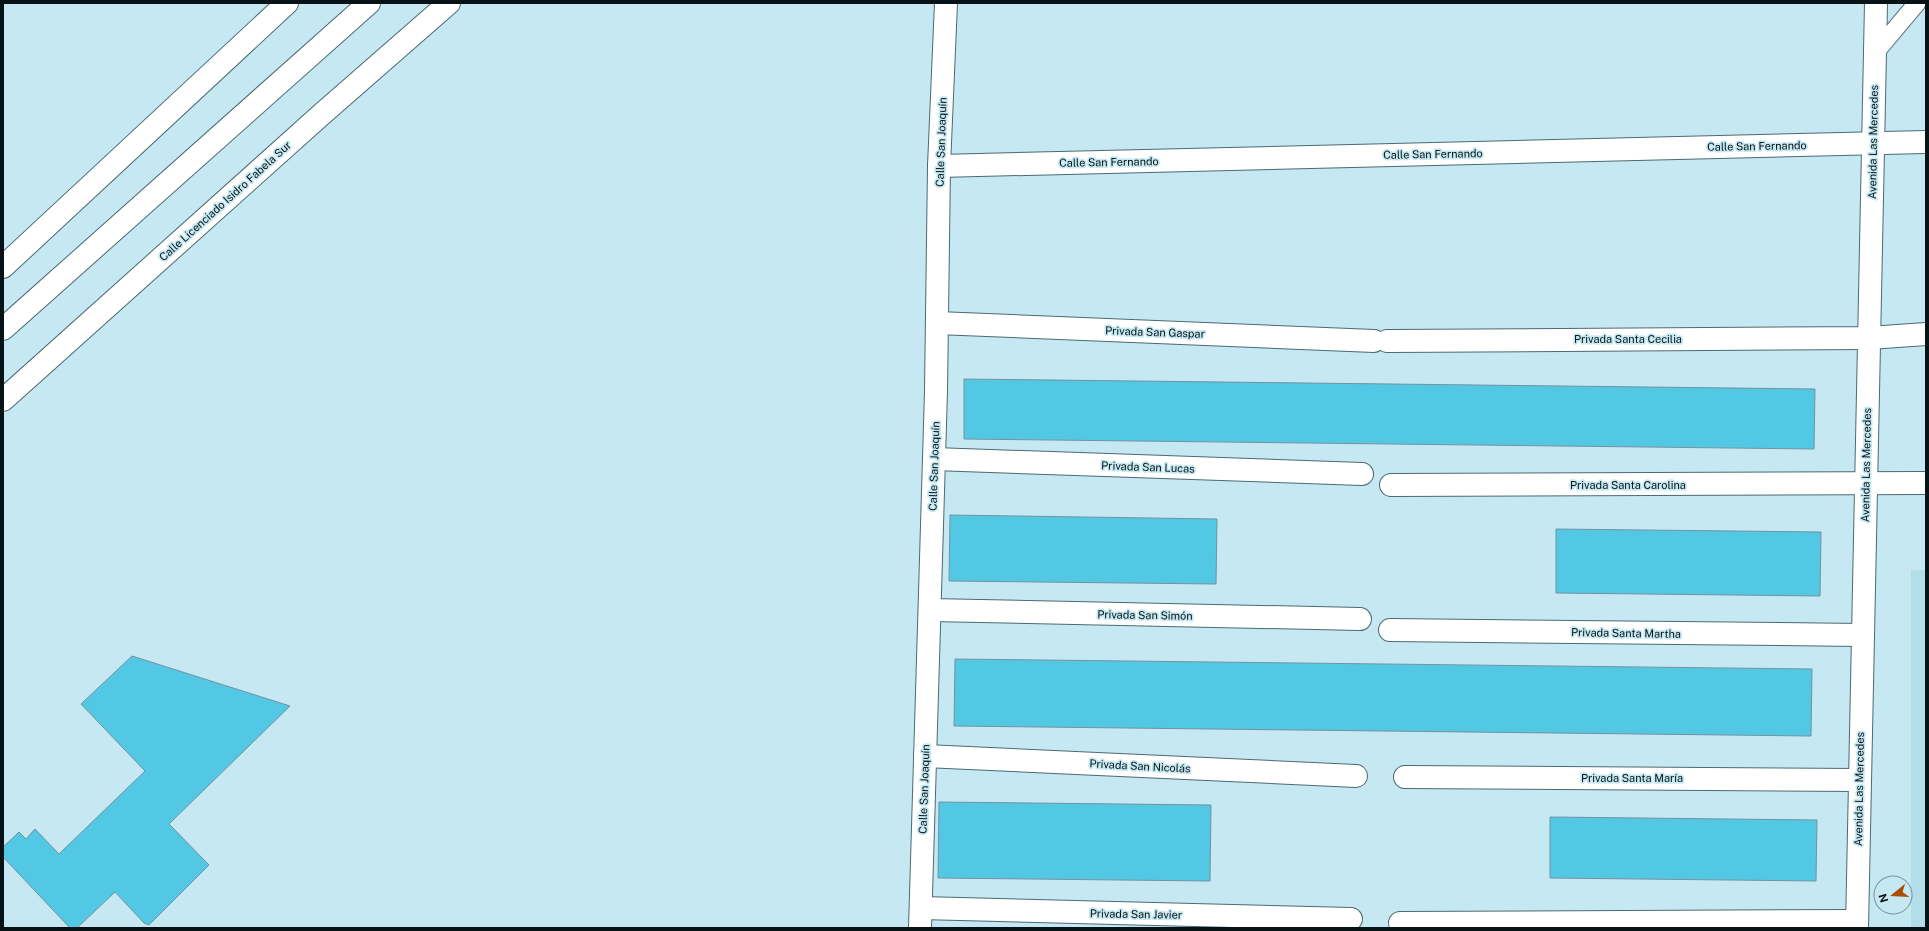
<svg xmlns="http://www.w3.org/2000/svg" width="1929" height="931" viewBox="0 0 1929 931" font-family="'Public Sans',sans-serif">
<rect width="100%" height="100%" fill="#c6e8f2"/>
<!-- built -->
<rect fill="#b2deea" x="1911" y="570" width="15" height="358"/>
<!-- building -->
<g fill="#52c8e5" stroke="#73939c">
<polygon points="964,379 1815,389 1814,449 964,439"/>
<polygon points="950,515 1217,519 1216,584 949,581"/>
<polygon points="1556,529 1821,532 1820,596 1556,593"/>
<polygon points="132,656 290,706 169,824 209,865 149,925 144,923 115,892 77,928 70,928 3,857 3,847 19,832 26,839 35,829 59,854 145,771 81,704"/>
<polygon points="955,659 1812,669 1811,736 954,726"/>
<polygon points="939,802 1211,805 1210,881 938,878"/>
<polygon points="1550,817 1817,820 1816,881 1550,878"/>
</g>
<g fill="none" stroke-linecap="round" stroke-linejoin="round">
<defs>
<polyline id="lane" points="1875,53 1917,3"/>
<g id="street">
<polyline points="939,166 1926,142"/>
<polyline points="3,267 287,3"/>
<polyline points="937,323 1374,341"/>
<polyline points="1387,341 1869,338 1926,334"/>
<polyline points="934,459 1362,474"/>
<polyline points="1391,485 1926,483"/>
<polyline points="930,610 1360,619"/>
<polyline points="1390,630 1863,635"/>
<polyline points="925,756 1356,776"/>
<polyline points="1405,777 1859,780"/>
<polyline points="921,908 1351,919"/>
<polyline points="1400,923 1857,921"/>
<polyline points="920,928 936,391 939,166 946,3"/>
</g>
<g id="secondary">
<polyline points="3,400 322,114 449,3"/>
<polyline points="1857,928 1876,3"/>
</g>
<polyline id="highway" points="3,329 369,3"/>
</defs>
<!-- lane casing -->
<use href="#lane" stroke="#4b6a72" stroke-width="19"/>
<!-- street casing -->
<use href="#street" stroke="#4b6a72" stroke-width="24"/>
<!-- secondary casing -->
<use href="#secondary" stroke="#4b6a72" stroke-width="24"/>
<!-- highway casing -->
<use href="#highway" stroke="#4b6a72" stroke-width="24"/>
<!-- lane -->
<use href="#lane" stroke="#fff" stroke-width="17"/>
<!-- street -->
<use href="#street" stroke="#fff" stroke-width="22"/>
<!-- secondary -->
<use href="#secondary" stroke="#fff" stroke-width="22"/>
<!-- highway -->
<use href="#highway" stroke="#fff" stroke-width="22"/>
</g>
<g text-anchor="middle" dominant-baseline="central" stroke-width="3.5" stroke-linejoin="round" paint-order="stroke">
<!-- street labels -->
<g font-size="11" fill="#061216" stroke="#c6e8f2">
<text transform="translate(941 142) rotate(-88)">Calle San Joaquín</text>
<text transform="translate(1873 142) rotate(-89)">Avenida Las Mercedes</text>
<text transform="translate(1757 146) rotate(-1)">Calle San Fernando</text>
<text transform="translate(1433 154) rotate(-1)">Calle San Fernando</text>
<text transform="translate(1109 162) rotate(-1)">Calle San Fernando</text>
<text transform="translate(225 201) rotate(-42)">Calle Licenciado Isidro Fabela Sur</text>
<text transform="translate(1155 332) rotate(2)">Privada San Gaspar</text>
<text x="1628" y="339">Privada Santa Cecilia</text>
<text transform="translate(1866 465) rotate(-89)">Avenida Las Mercedes</text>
<text transform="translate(934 466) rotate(-88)">Calle San Joaquín</text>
<text transform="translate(1148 467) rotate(2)">Privada San Lucas</text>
<text x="1628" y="485">Privada Santa Carolina</text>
<text transform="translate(1145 615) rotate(1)">Privada San Simón</text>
<text transform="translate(1626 633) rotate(1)">Privada Santa Martha</text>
<text transform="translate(1140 766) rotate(3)">Privada San Nicolás</text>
<text x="1632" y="778">Privada Santa María</text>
<text transform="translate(924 789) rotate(-88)">Calle San Joaquín</text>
<text transform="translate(1859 789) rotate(-89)">Avenida Las Mercedes</text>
<text transform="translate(1136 914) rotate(1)">Privada San Javier</text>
</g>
</g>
<!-- border -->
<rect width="1929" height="931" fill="none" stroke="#061216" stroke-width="8"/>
<!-- north arrow -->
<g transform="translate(1893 895) rotate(252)"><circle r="19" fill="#c6e8f2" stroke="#79929a"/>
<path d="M0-3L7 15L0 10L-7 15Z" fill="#ad4d04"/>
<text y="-6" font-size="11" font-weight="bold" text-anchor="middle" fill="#061216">N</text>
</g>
</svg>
